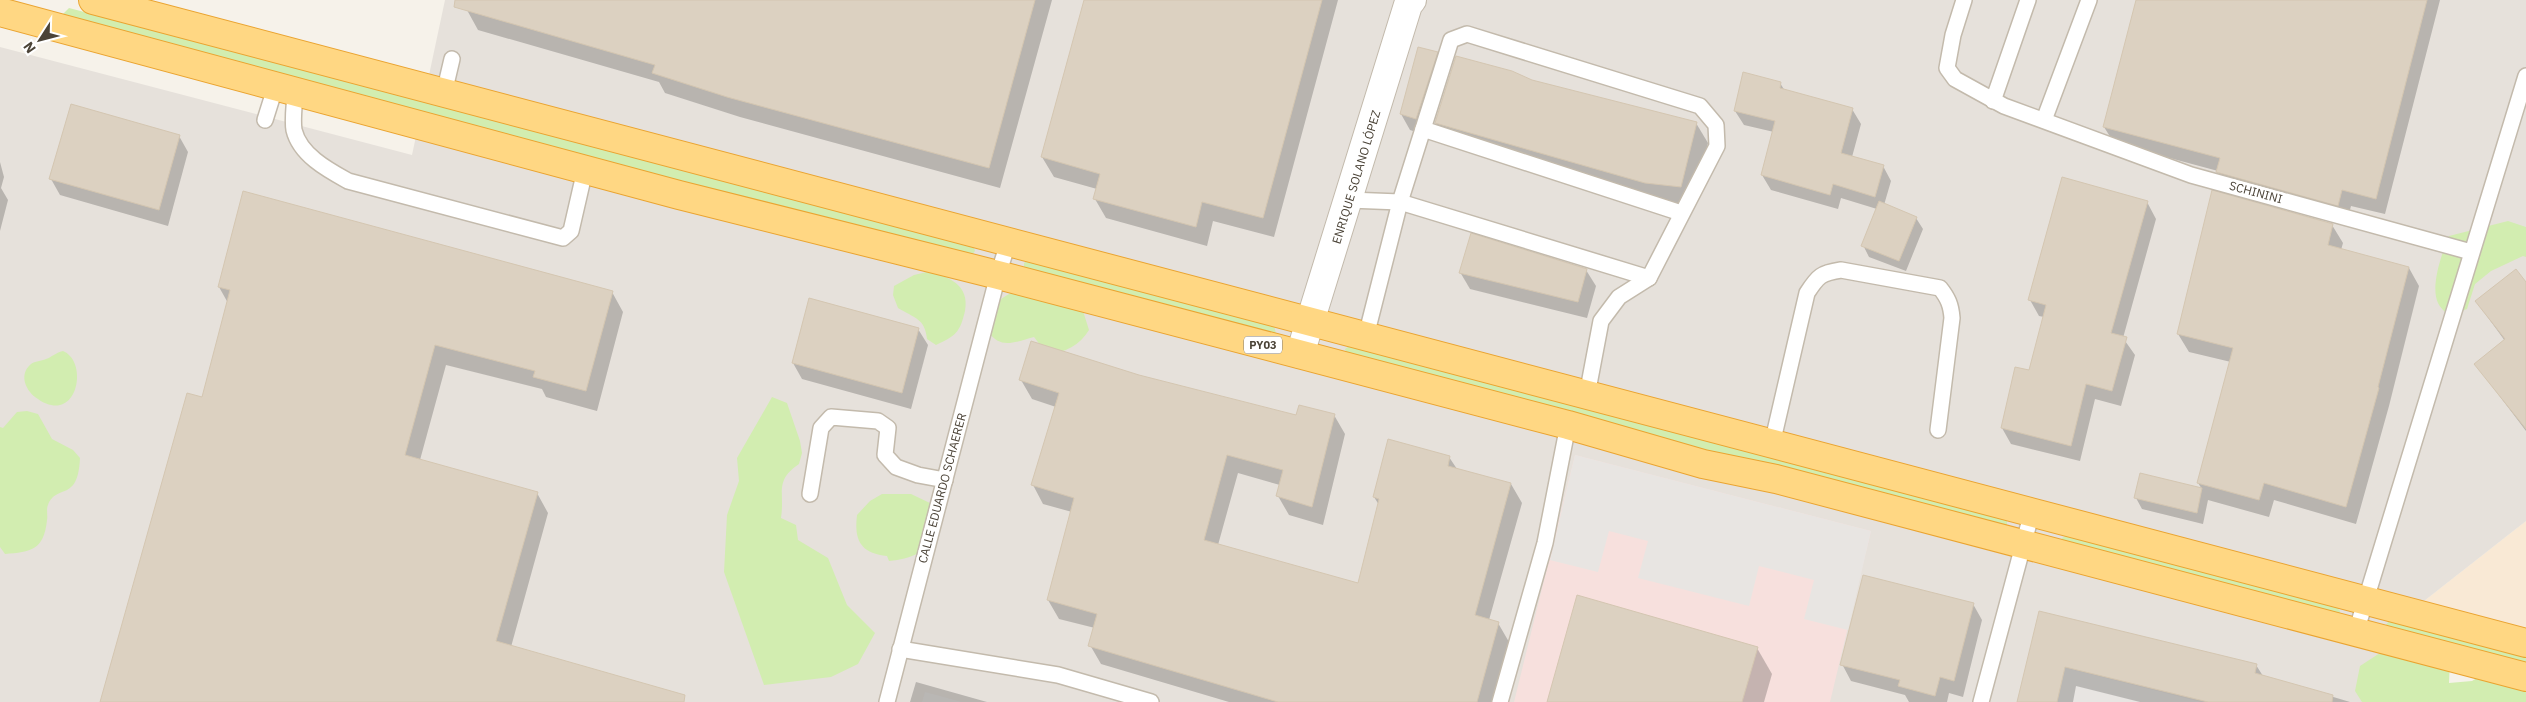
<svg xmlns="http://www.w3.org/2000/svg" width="2526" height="702" viewBox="0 0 2526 702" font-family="'IBM Plex Sans',sans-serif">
<rect width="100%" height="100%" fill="#f6f2ea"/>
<!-- commercial -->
<polygon fill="#f9e9d5" points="2526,521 2526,634 2424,601"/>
<!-- industrial -->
<polygon fill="#e6e1db" points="445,0 2526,0 2526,521 2424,601 2391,686 2452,702 0,702 0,47 412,155"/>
<!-- medical -->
<polygon fill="#f7e0dd" points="1575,455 1871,531 1830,702 1514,702"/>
<!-- green -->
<g fill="#d2edb0">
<polygon points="69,8 973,245 975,251 969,258 65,18 63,14"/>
<path d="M2508,221L2526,227V257L2523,256L2491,271L2475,284L2467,309L2449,316C2446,312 2440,308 2438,303C2430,286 2442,253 2449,236Z"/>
<polygon points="1027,261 1274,325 1276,334 1274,337 1024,270 1024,263"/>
<path d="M927,272C949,276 970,285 965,311C960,332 956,336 936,345L927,339C925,318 914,318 898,308L893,295L894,286L914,275Z"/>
<path d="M1020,290L1083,311L1089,330C1080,345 1065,353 1047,354L1034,337C1015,342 1000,350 988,331C992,308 996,297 1020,290Z"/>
<polygon points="1351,345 2007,520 2007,527 2004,530 1348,358 1345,349"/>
<path d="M63,351C90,362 77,429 35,397C25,389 19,374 31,364C35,361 41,361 46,359C52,357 55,353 63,351Z"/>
<path d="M772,397L787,403L800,441L802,453L799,464C774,481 785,492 781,518L796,525L798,540L828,558L847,605L875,633L858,664L831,677L764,685L724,572L727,515L739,481L737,458Z"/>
<path d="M27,411L38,414L52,439L73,450L80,458C78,503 57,483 48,505C46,509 48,516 47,520C44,550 31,552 5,554L0,547V427L3,428L17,412Z"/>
<path d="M882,494H911L930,503C941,527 946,541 919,553C908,558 901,560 889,561L887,556C860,553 854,540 857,515L870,501Z"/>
<polygon points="2067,535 2336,606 2340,611 2339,615 2061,542 2062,538"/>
<polygon points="2390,620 2526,656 2526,702 2362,702 2355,691 2360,666 2380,653 2450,658 2449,683 2472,681 2493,668 2384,627"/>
</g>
<!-- parking -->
<g fill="#e8e5e2">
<polygon points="1575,455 1871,531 1848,630 1804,619 1814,580 1759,566 1749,606 1638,578 1648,541 1609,531 1598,572 1550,560"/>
<polygon points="2062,667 2201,702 2054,702"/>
<polygon points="925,692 962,702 922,702"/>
</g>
<!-- shadow -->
<g fill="#0003">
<polygon points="469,0 1052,0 1000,188 740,117 665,93 659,82 478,30 467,10"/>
<polygon points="1085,0 1338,0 1274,237 1213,221 1207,246 1106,218 1095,199 1097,189 1054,177 1042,157"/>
<polygon points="2137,0 2440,0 2385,214 2351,206 2347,221 2227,188 2218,171 2114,143 2104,127"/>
<polygon points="1419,48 1437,53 1446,69 1425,135 1410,130 1401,114"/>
<polygon points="1532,82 1696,123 1708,143 1692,206 1657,203 1448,143 1436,123"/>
<polygon points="1780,83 1785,91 1852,109 1861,124 1852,157 1883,166 1891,181 1884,205 1916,218 1923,229 1906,271 1869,257 1863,245 1877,209 1841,198 1838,209 1771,190 1762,175 1774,132 1744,125 1735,111"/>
<polygon points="179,136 188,152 168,226 60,195 51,179"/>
<polygon points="0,162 4,177 1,188 8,200 0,231"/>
<polygon points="2147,202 2156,219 2123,338 2135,355 2121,406 2095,399 2080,461 2011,444 2002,428 2029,372 2044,317 2039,316 2030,300"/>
<polygon points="2332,225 2343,243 2341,250 2409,268 2419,286 2389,406 2356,524 2274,500 2269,517 2208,500 2203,524 2142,509 2136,498 2141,474 2202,489 2198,483 2231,362 2189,352 2178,334"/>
<polygon points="1586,270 1596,286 1587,318 1470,289 1460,272"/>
<polygon points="2526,284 2526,431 2476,365 2505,341 2476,301"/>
<polygon points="219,287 612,292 623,312 597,411 546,397 542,389 446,365 420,460 537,493 548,513 511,647 658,702 101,702 203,399 228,303"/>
<polygon points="918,329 928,345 911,409 802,379 793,363"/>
<polygon points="1139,376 1297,416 1334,415 1345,434 1323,525 1289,515 1278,496 1280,485 1238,473 1218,545 1359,585 1379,505 1374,497 1449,457 1457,469 1511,484 1522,503 1489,620 1498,623 1509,642 1493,702 1229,702 1101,664 1090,645 1095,628 1059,619 1048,600 1072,512 1043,504 1033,485 1056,407 1032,399 1021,380"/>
<polygon points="1973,604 1982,620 1963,697 1949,693 1947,702 1909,702 1905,695 1851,681 1842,664"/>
<polygon points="2040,613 2256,665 2263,676 2350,702 2140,702 2076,686 2073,702 2019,702"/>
<polygon points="1757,648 1772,674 1764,702 1549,702"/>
<polygon points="916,682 987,702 910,702"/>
</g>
<!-- building -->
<g fill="#dcd1c1" stroke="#d4c6b1">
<polygon points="455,0 1035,0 989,168 727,97 652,73 655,65 454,7"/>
<polygon points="1084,0 1322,0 1263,218 1202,202 1196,227 1093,199 1100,174 1041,157"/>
<polygon points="2136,0 2427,0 2376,199 2342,190 2338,206 2216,172 2220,158 2103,127"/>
<polygon points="1418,47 1438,52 1416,119 1400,114"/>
<polygon points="1456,56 1512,71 1532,80 1697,122 1681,187 1645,183 1435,123"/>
<polygon points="1743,72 1781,82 1780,88 1853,108 1841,153 1884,165 1875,197 1833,184 1830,195 1761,175 1775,121 1734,111"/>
<polygon points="71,104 180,135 159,210 49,179"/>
<polygon points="2062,177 2148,201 2111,333 2127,337 2112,391 2086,384 2071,446 2001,428 2015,367 2029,370 2046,305 2028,300"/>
<polygon points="2212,190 2333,224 2328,245 2409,267 2378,387 2379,388 2346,507 2264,483 2259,500 2197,483 2233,348 2177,334"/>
<polygon points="243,191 613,291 586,391 533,377 535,371 435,345 405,455 538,492 496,641 685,695 684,702 100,702 187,393 202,397 230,290 218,287"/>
<polygon points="1879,201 1917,217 1899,261 1861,246"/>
<polygon points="1471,233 1587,269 1578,302 1459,273"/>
<polygon points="2516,269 2526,282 2526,429 2474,364 2505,339 2475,301"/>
<polygon points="809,298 919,328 902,393 792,363"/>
<polygon points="1031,341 1139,375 1296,415 1299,405 1335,414 1312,507 1276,496 1283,470 1227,455 1204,540 1358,583 1379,499 1373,497 1388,439 1450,456 1448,466 1511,483 1475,615 1499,622 1477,702 1278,702 1088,646 1097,614 1047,600 1074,498 1031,485 1059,393 1019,380"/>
<polygon points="2140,473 2202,488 2197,513 2134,498"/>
<polygon points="1863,575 1974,603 1954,681 1940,677 1935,696 1898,686 1900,680 1840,665"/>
<polygon points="1577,595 1758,647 1742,702 1547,702"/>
<polygon points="2039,611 2257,664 2255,673 2333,695 2332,702 2208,702 2065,667 2057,702 2017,702"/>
</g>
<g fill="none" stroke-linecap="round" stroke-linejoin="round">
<defs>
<g id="service">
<polyline points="1964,0 1953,35 1947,68 1955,79 2004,106 2191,175 2471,252"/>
<path d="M295,90C295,102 292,119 294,130C300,155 328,170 348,181L563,238L571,231L585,170"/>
<polyline points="444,93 452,59"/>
<polyline points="1993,101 2028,0"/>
<polyline points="265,120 276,85"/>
<polyline points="2044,120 2089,0"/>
<polyline points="1423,129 1681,213"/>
<polyline points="1349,200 1400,202 1649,278"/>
<polyline points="1366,336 1400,202 1451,40 1467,34 1700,106 1716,125 1717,146 1649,278 1619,297 1601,321 1587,395"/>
<path d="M1772,444L1807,293C1818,276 1821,273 1841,270L1940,288C1948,298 1951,305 1952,318L1938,430"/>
<polyline points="810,494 821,428 831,417 878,421 888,428 885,455 896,467 918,475 945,480"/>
<polyline points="2356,632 2526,76"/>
<polyline points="900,649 1058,675 1151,702"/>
<polyline points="887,702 998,275 1009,240"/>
<polyline points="1500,702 1545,543 1568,425"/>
<polyline points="1981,702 2032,512"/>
</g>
<polyline id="minor" points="1300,354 1408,5 1412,0"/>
<g id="trunk">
<polyline points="93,0 2526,643"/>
<polyline points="0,12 679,195 998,275 1568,425 1703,464 1776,479 2526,677"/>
</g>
</defs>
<!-- service casing -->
<use href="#service" stroke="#c3baac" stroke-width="18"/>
<!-- minor casing -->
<use href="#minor" stroke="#c3baac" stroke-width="30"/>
<!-- trunk casing -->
<use href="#trunk" stroke="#eaa431" stroke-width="30"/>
<!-- service -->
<use href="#service" stroke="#fff" stroke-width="15"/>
<!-- minor -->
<use href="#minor" stroke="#fff" stroke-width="28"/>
<!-- trunk -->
<use href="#trunk" stroke="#ffd783" stroke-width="28"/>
</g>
<g text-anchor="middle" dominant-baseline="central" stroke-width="5" stroke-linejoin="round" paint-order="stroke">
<!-- shield labels -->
<rect fill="#fff" stroke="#817b73" stroke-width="1" x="1244" y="336.5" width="38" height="17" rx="4"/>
<g font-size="11" font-weight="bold" fill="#4b4337">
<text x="1263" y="345">PY03</text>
</g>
<!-- street labels -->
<g font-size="12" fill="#4b4337" stroke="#fff">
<text transform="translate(1356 177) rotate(-73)">ENRIQUE SOLANO LÓPEZ</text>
<text transform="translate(2256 192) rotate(15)">SCHININI</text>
<text transform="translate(942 488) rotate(-75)">CALLE EDUARDO SCHAERER</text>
</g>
</g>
<!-- north arrow -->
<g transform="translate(40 40) rotate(234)" stroke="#ffffff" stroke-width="4" paint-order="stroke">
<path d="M0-4L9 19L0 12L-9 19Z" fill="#4b4337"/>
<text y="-8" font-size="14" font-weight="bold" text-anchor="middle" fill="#4b4337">N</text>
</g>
</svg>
